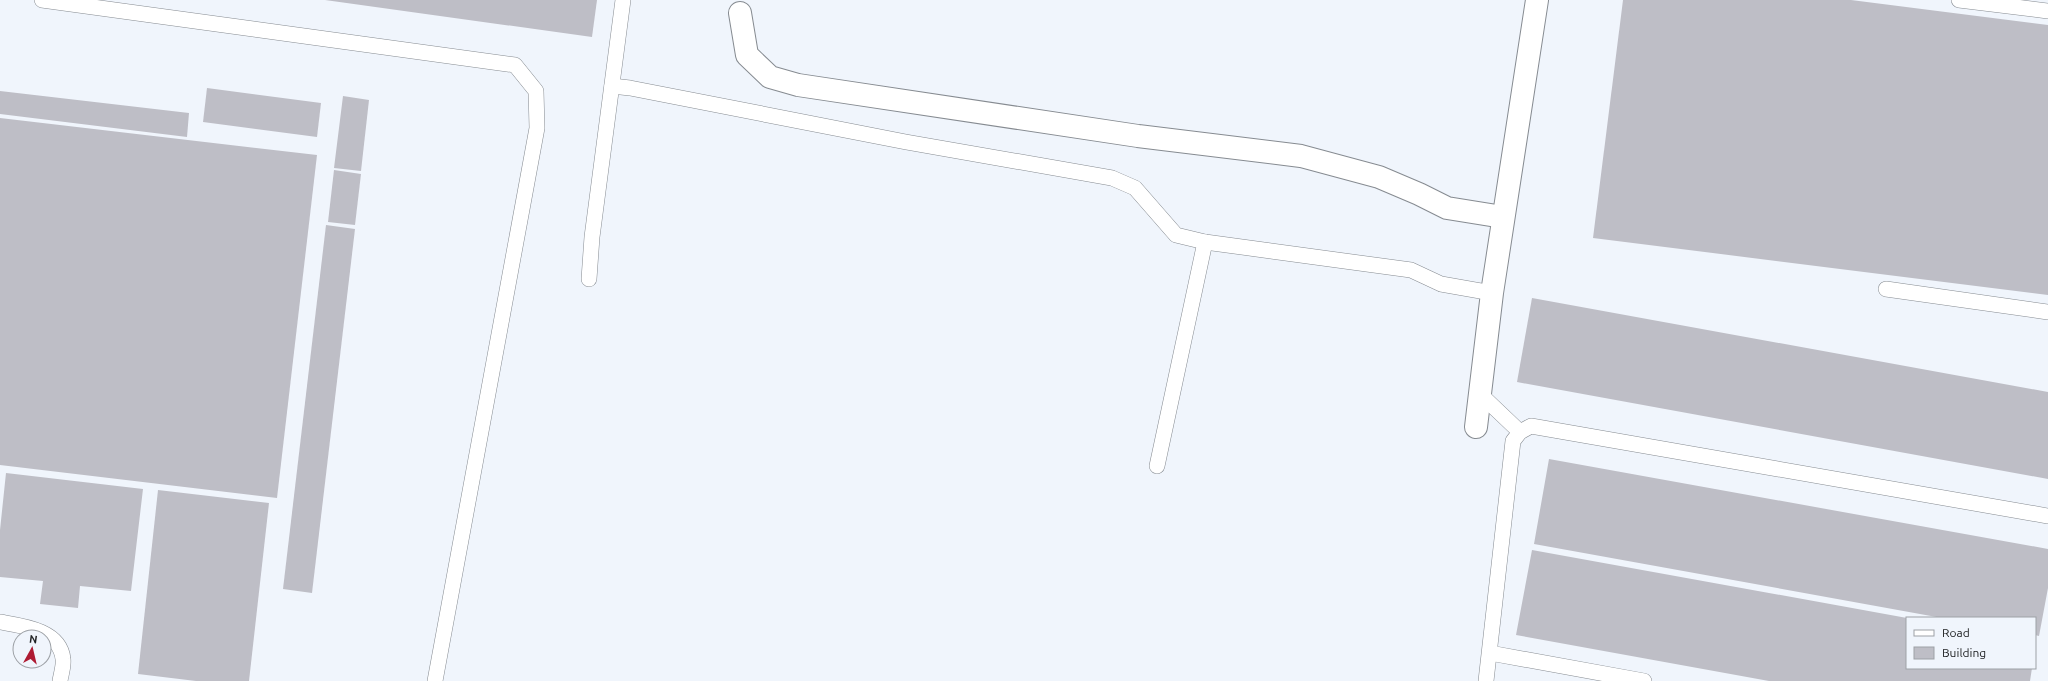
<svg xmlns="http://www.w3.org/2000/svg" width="2048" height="681" viewBox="0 0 2048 681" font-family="Ubuntu,sans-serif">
<rect width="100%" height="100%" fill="#f0f5fc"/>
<!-- building -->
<g fill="#bebec6">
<polygon points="325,0 597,0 592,37"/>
<polygon points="1623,0 1851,0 2048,25 2048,295 1593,238"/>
<polygon points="207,88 321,103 317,137 203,122"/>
<polygon points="0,91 189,113 187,137 0,114"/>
<polygon points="343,96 369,100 361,171 334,168"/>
<polygon points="0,118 317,155 277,498 0,465"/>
<polygon points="334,170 361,174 355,225 328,222"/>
<polygon points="326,225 355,229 312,593 283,589"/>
<polygon points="1532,298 2048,392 2048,479 1517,382"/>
<polygon points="1549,459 2048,549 2048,588 2039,636 2035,635 2035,618 1942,618 1534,544"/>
<polygon points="6,473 143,489 131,591 80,586 78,608 40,604 43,581 0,577 0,530"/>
<polygon points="158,490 269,503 249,681 196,681 138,674"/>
<polygon points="1532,550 1907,618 1907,668 2032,668 2030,681 1769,681 1516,635"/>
</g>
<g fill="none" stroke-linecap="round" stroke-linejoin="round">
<defs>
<g id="lane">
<polyline points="42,0 515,65 536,91 537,128 435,681"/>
<polyline points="1959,0 2048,11"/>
<polyline points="612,86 630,88 906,142 1112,178 1135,188 1176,235 1205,242 1411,270 1441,284 1492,293"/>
<polyline points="589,279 592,237 623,0"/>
<polyline points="1886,289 2048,312"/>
<polyline points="1479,393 1520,432"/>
<polyline points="1157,466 1205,242"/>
<path d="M0,622C23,626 60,630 63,659C64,666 61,674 60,681"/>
<polyline points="1490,653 1644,681"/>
<polyline points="1486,681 1513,441 1520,432 1531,426 2048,516"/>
</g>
<g id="street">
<polyline points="740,13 747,55 770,77 798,85 1138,136 1301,156 1379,177 1419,194 1447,208 1503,217"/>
<polyline points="1476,427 1492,293 1537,0"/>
</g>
</defs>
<!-- lane casing -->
<use href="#lane" stroke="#868b91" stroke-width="16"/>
<!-- street casing -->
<use href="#street" stroke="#868b91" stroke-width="24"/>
<!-- lane -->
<use href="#lane" stroke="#fff" stroke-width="15"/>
<!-- street -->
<use href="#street" stroke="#fff" stroke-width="22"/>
</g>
<!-- legend -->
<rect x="1906" y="617" width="130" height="52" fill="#f0f5fc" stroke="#9da1a6"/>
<rect x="1914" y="630" width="20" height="6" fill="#ffffff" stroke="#9da1a6"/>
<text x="1942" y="637" font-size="12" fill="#202224">Road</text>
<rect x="1914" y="647" width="20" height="12" fill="#bebec6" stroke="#9da1a6"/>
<text x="1942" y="657" font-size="12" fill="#202224">Building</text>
<!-- north arrow -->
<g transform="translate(32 649) rotate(8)"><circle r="19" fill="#f0f5fc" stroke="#9da1a6"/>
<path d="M0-3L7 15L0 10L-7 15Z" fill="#ae1a32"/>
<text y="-6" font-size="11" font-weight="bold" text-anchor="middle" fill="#202224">N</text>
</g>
</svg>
